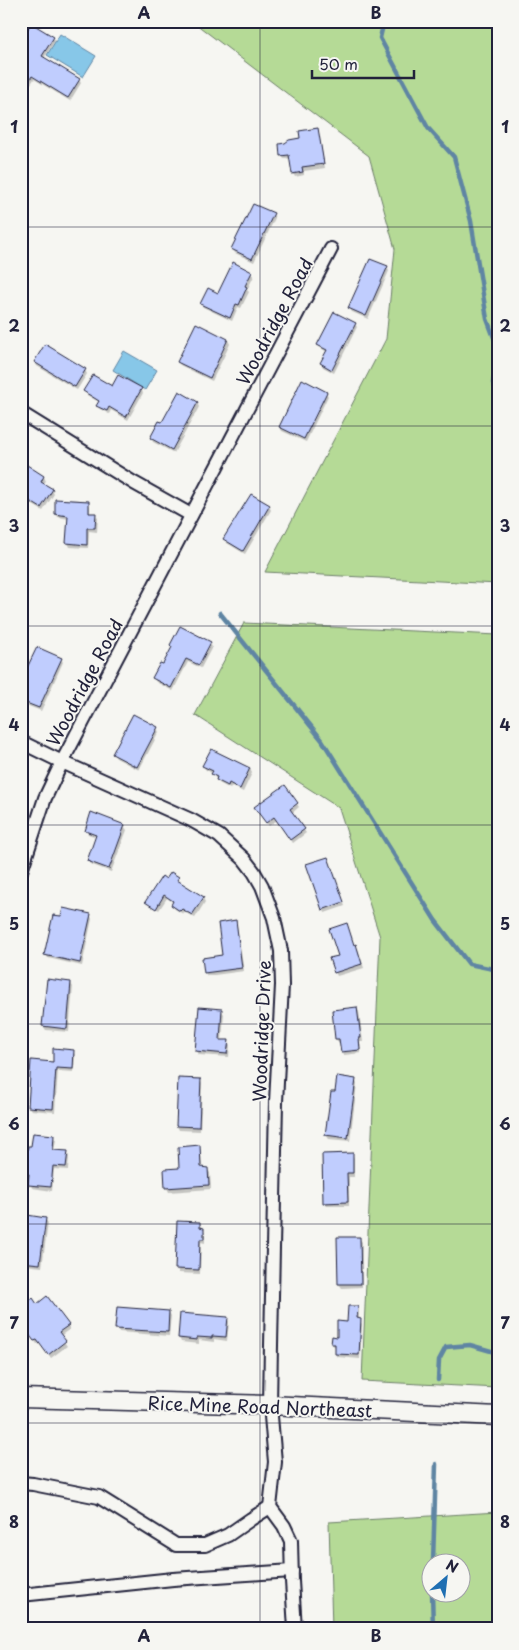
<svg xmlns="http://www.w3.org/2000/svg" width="519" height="1650" viewBox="0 0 519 1650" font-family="'Playpen Sans',sans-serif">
<rect width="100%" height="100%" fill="#f6f6f2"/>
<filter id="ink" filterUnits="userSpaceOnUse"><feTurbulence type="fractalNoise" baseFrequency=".02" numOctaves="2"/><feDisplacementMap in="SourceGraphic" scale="10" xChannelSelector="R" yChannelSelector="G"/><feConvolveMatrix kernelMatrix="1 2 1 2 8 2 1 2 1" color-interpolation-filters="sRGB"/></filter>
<g filter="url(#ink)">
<!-- green -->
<g fill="#b5da96" stroke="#6c7e68" fill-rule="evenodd">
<polygon points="192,21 498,21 498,584 265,572 386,339 395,249 369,156"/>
<polygon points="244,623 498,635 498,1388 362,1381 380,937 339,808 195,715"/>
<path d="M498,1512V1629H332L329,1522ZM432,1562H462V1592H432Z"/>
</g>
<!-- water -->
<g fill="#87c7e8" stroke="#5f85a3">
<polygon points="60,34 96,56 83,77 47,55"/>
<polygon points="124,351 157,370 145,390 113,370"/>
</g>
<!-- shadow -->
<g fill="#0003">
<polygon points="21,34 53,38 55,41 44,58 79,80 81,83 70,101 34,79 21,99"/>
<polygon points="317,130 319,133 325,168 304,171 304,175 295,177 293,173 291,158 284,159 281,155 301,139"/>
<polygon points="273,214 275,218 254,262 235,253 233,249"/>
<polygon points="387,267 389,271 368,319 352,312 349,308"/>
<polygon points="251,273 254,276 247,290 249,292 241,308 238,307 232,321 203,307 201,303 218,295"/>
<polygon points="355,324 357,327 334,373 323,367 321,363 327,352 321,348 318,345"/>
<polygon points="21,338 27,344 21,355"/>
<polygon points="228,340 230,344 212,381 180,365 178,362"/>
<polygon points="35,362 85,370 87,374 77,390 37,366"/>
<polygon points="113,388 141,389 143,393 128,420 111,410 109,414 100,409 98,406 99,402 87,395 85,391"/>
<polygon points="326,393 328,396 306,442 282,431 280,427"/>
<polygon points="197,403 199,407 174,453 153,442 151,438 162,424"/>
<polygon points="28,467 44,477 46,481 43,484 52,490 54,494 43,511 28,502 24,509 21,507 21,471 24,473"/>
<polygon points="88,502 90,506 90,514 95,515 98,518 97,532 89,531 88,548 70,547 68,543 69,519 58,517 56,514"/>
<polygon points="269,506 271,510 245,554 227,543 225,539"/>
<polygon points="210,643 212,647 201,668 188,662 173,691 156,682 154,678 164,666"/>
<polygon points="61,659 63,662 41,711 21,703 21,672 26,674"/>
<polygon points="157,728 159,732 139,770 116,758 114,754"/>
<polygon points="211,750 250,769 252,773 243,792 232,786 230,789 219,783 212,773 206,770 203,766"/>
<polygon points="297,804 299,807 292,813 306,833 293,843 277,820 269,826 258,811"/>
<polygon points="124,826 127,830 111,872 90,864 88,861 97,837 88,834 86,830"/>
<polygon points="329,862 345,906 325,913 307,865"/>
<polygon points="178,878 179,883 203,898 205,902 195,918 184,912 183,914 175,909 172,905 174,903 167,898 159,910 148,903 148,905 147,902 167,880"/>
<polygon points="90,915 92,919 82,966 48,958 46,955 62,918"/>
<polygon points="235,922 237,926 244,971 207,976 205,972 223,956"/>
<polygon points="354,946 356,946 358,949 364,968 337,976 335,972 339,957"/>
<polygon points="48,981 71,983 73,987 69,1032 46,1030 43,1026"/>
<polygon points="357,1008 359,1012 363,1042 360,1042 361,1053 344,1055 340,1042 339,1043 336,1039"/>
<polygon points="222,1011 224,1014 222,1041 228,1041 230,1045 229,1057 199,1055 197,1051"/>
<polygon points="73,1051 75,1055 74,1072 58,1071 55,1112 31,1110 29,1107 54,1063"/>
<polygon points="200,1080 202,1084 200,1131 179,1130 177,1126"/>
<polygon points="355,1080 357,1084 350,1141 329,1139 326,1135 336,1094"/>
<polygon points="53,1137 56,1140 54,1151 67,1153 69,1156 68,1170 54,1169 52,1191 32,1188 27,1173"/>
<polygon points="199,1147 201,1151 202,1168 207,1169 210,1173 211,1189 169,1192 167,1188"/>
<polygon points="352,1154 354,1158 354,1177 349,1177 349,1206 327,1206 324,1203"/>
<polygon points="45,1219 48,1223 42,1267 24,1265 22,1261"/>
<polygon points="200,1223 205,1232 205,1243 201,1242 200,1274 179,1273 177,1269"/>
<polygon points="359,1238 362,1242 362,1287 342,1288 339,1284"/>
<polygon points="37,1306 68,1326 70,1329 60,1336 67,1346 51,1358 40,1343 37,1344 28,1332 28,1326"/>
<polygon points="357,1308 359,1311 359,1320 362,1324 360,1359 338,1357 336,1354 336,1348 332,1344 338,1338"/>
<polygon points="169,1312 171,1316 169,1336 119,1332 117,1328"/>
<polygon points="181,1314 227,1318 229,1322 227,1341 214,1339 214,1342 199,1340 199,1344 181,1342 179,1338"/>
</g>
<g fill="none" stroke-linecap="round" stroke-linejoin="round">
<!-- stream -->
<g stroke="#5f85a3" stroke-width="4.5">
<polyline points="384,21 380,38 428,128 454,157 471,221 487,319 498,348"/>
<polyline points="498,359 493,383 498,392"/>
<polyline points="220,613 322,740 435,920 469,964 498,970"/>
<polyline points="438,1380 439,1360 446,1347 470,1345 498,1353"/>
<polyline points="433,1562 436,1464"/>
<polyline points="432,1592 433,1629"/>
</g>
</g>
<!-- building -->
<g fill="#c0cdfe" stroke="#22223b">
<polygon points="31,23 54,37 42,56 80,79 68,98 32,76 21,93 21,32 25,34"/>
<polygon points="318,128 324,164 302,167 303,172 292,174 289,155 280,156 279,144 285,143 289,140 300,138 299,131"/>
<polygon points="253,204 274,213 252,259 231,249"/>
<polygon points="370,259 388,266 366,316 348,308"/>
<polygon points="233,262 252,272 245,286 247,287 239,305 236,304 230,318 200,304 208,288 218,293"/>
<polygon points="334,312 356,323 332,370 320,363 327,350 317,345"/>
<polygon points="196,323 228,339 210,378 177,362"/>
<polygon points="45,344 86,369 75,387 34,362"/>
<polygon points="93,375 112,386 118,375 142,388 126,417 109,407 107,411 96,406 99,401 83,391"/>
<polygon points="302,379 327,392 304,439 279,427"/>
<polygon points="179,391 198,402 172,450 150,438 159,421 162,422"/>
<polygon points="27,465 44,476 41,482 53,489 41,508 26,499 21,505 21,470 24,471"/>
<polygon points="251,494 270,505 243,551 223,539"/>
<polygon points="55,499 89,501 89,513 96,513 95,528 87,528 87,545 66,543 68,516 55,514"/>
<polygon points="180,626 211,642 199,665 186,659 171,688 152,678 160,663 163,664 172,647 170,645"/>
<polygon points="37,647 62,658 39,708 21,701 21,671 25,672"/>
<polygon points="133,714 158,727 137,767 112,754"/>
<polygon points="211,749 250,768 240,789 229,783 228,786 216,780 217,777 211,774 213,771 202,766"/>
<polygon points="285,785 298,803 290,809 305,829 290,840 274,817 266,823 254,807"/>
<polygon points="91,812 125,825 109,869 87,861 96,835 85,831"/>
<polygon points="328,857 344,902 322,910 306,864"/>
<polygon points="171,872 179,877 177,880 204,897 192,915 182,909 180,911 171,905 173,901 164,895 156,909 145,902 162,876 166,879"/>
<polygon points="63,908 91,914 80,963 44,955 53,915 61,916"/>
<polygon points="236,920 242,968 204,973 202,958 222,955 218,923"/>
<polygon points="347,923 354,945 356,944 362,964 334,973 329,958 338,956 329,929"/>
<polygon points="47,979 71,982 67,1029 42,1026"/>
<polygon points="199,1007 222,1009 220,1040 229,1040 227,1054 195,1051"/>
<polygon points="357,1007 361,1038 359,1038 360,1050 341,1052 339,1039 335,1039 332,1010"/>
<polygon points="53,1048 74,1050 73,1069 56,1068 53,1109 28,1107 31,1060 53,1062"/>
<polygon points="337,1076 356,1079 348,1138 325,1135 331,1092 335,1092"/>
<polygon points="178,1078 201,1079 199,1127 176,1126"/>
<polygon points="33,1133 54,1135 53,1150 68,1151 66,1167 53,1166 51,1187 28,1185 29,1174 25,1173 28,1146 31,1146"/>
<polygon points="200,1145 201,1167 208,1168 209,1185 165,1188 164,1169 179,1168 178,1147"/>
<polygon points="353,1153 353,1173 347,1173 348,1202 323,1203 322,1154"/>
<polygon points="27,1215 46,1218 40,1264 21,1262"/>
<polygon points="177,1221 200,1222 200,1227 204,1228 204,1239 200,1239 199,1270 175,1269"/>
<polygon points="337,1237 360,1237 361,1284 338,1284"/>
<polygon points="47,1296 69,1325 59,1332 66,1341 48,1355 37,1340 34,1341 24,1328 27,1326 21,1318 21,1307 33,1298 37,1304"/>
<polygon points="348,1306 358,1306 357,1318 361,1319 359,1355 335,1354 335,1344 331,1344 332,1336 337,1337 337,1321 347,1322"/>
<polygon points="117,1307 169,1311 168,1332 115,1329"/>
<polygon points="180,1313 228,1317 226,1337 212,1336 212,1338 197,1337 197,1340 178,1338"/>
</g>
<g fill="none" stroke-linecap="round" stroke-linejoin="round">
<defs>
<g id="street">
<polyline points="21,413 134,483 191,515"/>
<polyline points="21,742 62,762 191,820 219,836 244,859 254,872 262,886 274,918 281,951 282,985 276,1102 271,1345 270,1405 275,1462 270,1507 284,1526 291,1541 292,1581 295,1629"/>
<polyline points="21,871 45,798 62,762 331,249"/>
<polyline points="21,1483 33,1484 99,1497 176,1545 205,1545 228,1535 251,1519 270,1507"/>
<polyline points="21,1595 173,1579 292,1571"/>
</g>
<polyline id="secondary" points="21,1398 270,1405 498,1416"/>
</defs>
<!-- street casing -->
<use href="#street" stroke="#22223b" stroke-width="16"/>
<!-- secondary casing -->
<use href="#secondary" stroke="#22223b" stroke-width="21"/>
<!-- street -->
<use href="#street" stroke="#f6f6f2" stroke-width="12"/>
<!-- secondary -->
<use href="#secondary" stroke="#f6f6f2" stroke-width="18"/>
</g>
</g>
<!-- grid -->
<path fill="none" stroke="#22223b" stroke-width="1" stroke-opacity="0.55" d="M260,21V1629M21,227H498M21,426H498M21,626H498M21,825H498M21,1024H498M21,1224H498M21,1423H498"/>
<g text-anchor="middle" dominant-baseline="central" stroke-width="4" stroke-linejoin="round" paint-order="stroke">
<!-- street labels -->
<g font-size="18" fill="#22223b" stroke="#f6f6f2">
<text transform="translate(274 321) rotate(-62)">Woodridge Road</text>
<text transform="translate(84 682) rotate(-62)">Woodridge Road</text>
<text transform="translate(261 1031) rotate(-88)">Woodridge Drive</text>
<text transform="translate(260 1406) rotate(2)">Rice Mine Road Northeast</text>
</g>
</g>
<!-- margin -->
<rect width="519" height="1650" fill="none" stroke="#f6f6f2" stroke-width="55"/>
<!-- north arrow -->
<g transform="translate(446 1578) rotate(28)"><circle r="24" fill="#f6f6f2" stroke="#a1a1a9"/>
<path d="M0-4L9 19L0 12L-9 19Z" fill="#1f6fb2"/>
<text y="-8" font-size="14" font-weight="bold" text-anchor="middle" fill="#22223b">N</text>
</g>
<!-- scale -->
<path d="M312 70v8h102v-8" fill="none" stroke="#22223b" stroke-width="2.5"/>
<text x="319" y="70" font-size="15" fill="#22223b" stroke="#f6f6f2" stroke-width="4" paint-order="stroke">50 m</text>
<rect x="28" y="28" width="464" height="1594" fill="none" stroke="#22223b" stroke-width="2"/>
<g font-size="16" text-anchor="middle" font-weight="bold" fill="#22223b">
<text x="144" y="19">A</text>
<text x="376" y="19">B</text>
<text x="14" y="133">1</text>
<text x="505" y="133">1</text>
<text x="14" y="332">2</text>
<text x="505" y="332">2</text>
<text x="14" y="532">3</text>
<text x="505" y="532">3</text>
<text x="14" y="731">4</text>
<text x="505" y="731">4</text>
<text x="14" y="930">5</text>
<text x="505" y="930">5</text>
<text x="14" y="1130">6</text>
<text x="505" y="1130">6</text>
<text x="14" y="1329">7</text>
<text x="505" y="1329">7</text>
<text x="14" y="1528">8</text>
<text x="505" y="1528">8</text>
<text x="144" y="1642">A</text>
<text x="376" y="1642">B</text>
</g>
</svg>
